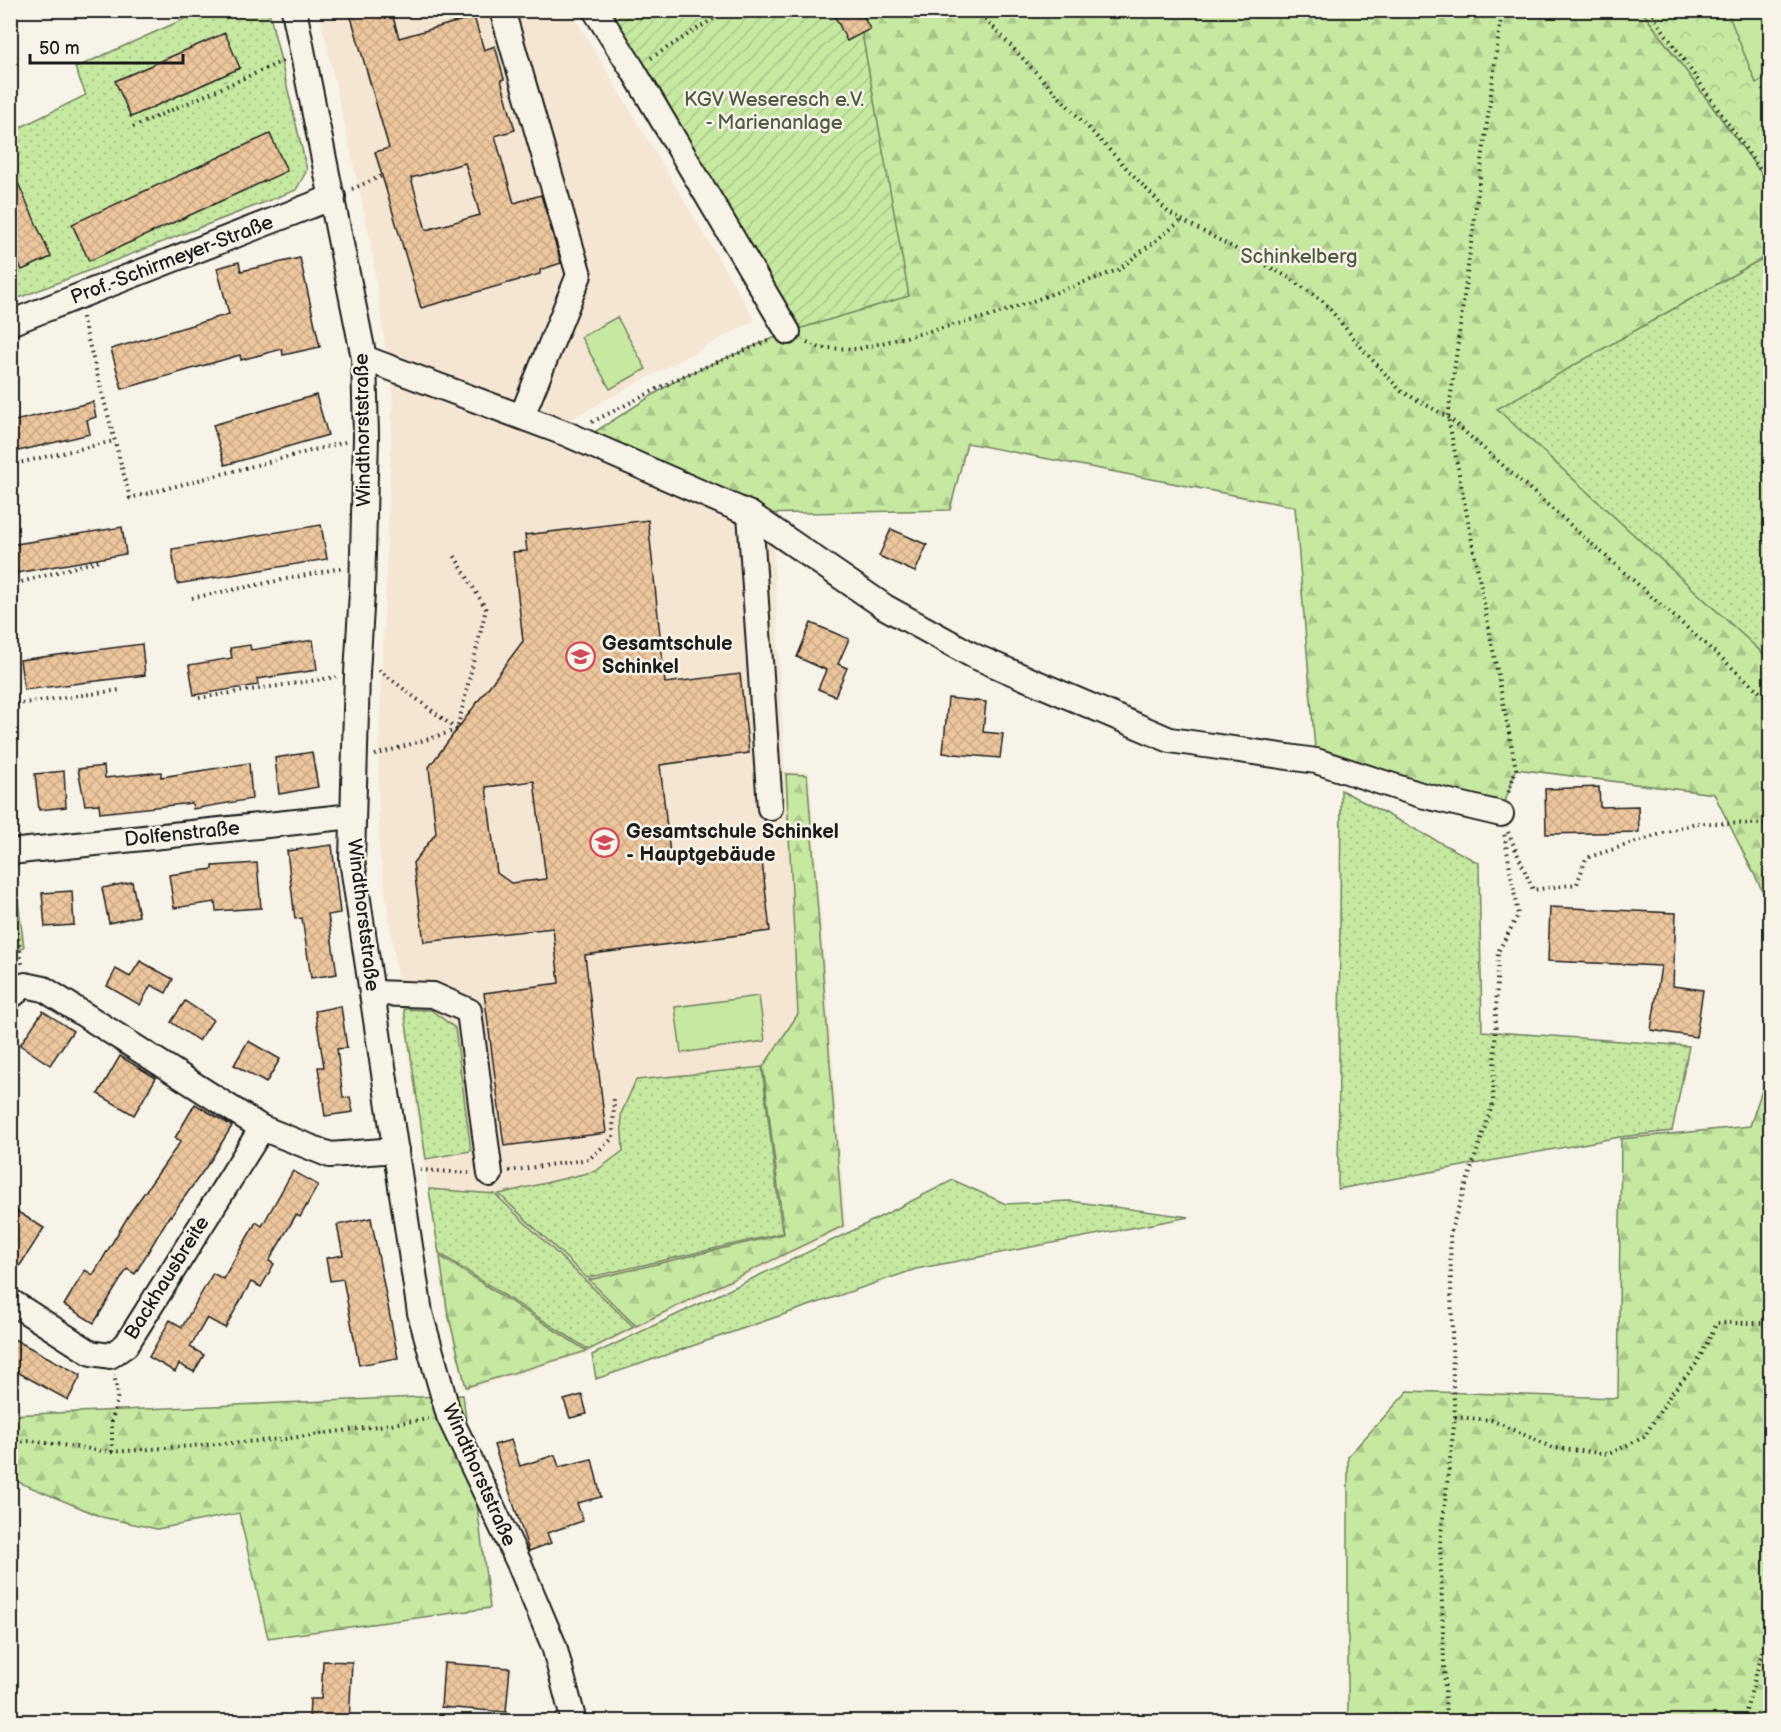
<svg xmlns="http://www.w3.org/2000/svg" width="1781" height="1732" viewBox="0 0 1781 1732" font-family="'Balsamiq Sans',sans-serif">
<defs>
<pattern id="grass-dots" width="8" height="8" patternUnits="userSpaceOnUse" patternTransform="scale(1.5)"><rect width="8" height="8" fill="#c6e8a1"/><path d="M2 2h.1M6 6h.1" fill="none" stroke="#aac68a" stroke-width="1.8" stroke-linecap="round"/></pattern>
<pattern id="forest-firs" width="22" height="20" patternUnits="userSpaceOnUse" patternTransform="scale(1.5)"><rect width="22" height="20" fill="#c6e8a1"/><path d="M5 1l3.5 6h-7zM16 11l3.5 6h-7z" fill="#aac68a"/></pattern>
<pattern id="park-crowns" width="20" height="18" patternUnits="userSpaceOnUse" patternTransform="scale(1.5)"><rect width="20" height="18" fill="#c6e8a1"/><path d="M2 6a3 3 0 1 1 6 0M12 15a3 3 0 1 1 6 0" fill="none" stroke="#aac68a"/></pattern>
<pattern id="garden-furrows" width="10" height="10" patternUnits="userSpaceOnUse" patternTransform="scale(1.5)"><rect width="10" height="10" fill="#c6e8a1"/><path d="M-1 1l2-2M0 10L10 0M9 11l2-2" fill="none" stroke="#aac68a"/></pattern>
<pattern id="building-cross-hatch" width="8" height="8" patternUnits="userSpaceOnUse" patternTransform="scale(1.5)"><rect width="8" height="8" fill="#edc69d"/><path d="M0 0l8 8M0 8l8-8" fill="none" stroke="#cbaa87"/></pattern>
</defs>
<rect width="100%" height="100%" fill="#f7f3e8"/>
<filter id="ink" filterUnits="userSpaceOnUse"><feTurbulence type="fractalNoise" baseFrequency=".0167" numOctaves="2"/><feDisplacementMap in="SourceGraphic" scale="12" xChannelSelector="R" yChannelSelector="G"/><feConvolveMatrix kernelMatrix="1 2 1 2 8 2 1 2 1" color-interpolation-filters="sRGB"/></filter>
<g filter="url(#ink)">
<!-- built -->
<polygon fill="#f4e6d2" points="319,11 571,11 755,320 537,437 741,519 773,543 785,771 809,772 846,1228 588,1353 465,1390 445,1309 379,847 378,770 393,398 370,238"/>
<!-- grass -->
<g fill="url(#grass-dots)" stroke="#71825e" stroke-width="1.5">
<polygon points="202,11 269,11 307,170 296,190 11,301 11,132 86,95 75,68"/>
<polygon points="1770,254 1770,660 1496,409"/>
<polygon points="1341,790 1479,863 1482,1031 1689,1046 1672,1131 1620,1137 1338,1189"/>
<polygon points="404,1009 431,1010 455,1028 471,1151 426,1159"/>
<polygon points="762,1067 782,1233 587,1278 499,1194 596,1171 623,1151 621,1114 636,1080"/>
<polygon points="953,1180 1006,1204 1070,1201 1189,1217 916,1269 596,1379 592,1355 854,1230"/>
<polygon points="429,1189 495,1194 634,1327 589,1350 439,1253"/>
</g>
<!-- forest -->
<g fill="url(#forest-firs)" stroke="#71825e" stroke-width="1.5">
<polygon points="858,11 1642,11 1770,185 1770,254 1497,409 1770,660 1770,906 1714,794 1516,769 1501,814 1316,761 1295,507 967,443 950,510 750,514 574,445 681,377 788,332"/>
<polygon points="786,774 807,775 843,1226 636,1326 589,1280 784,1234 763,1067 798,1014"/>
<polygon points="1770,1066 1770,1721 1348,1721 1348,1456 1408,1391 1618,1398 1621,1139 1750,1126"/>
<polygon points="440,1256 587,1351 466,1387 447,1309"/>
<polygon points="463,1395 490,1608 268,1638 239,1513 157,1529 102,1517 11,1479 10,1415"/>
</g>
<!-- park -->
<g fill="url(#park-crowns)" stroke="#71825e" stroke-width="1.5">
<polygon points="1642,11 1770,11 1770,185"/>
<polygon points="10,869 14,869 24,947 11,955"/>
</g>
<!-- garden -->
<polygon fill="url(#garden-furrows)" stroke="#71825e" stroke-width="1.5" points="600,11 858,11 909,296 788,332"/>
<!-- pitch -->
<g fill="#c6e8a1" stroke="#71825e" stroke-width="1.5">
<polygon points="1727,11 1770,11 1770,77 1756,83"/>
<polygon points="617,317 646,369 610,389 581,337"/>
<polygon points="759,996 765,1041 681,1053 675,1007"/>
</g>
<!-- building -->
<g fill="url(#building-cross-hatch)" stroke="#1c1c1c" stroke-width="1.5" fill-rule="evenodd">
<path d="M349,10H391L399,38L474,17L484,50L495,46L504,79L501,80L515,130L495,136L514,203L541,195L561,263L540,270V274L421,308L375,152L389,148ZM465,163L480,215L426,230L411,178Z"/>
<polygon points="832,10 860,10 870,29 847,41"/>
<polygon points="225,33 240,68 131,117 115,81"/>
<polygon points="270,134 287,171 89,261 72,224"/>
<polygon points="10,165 51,257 22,270 10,244"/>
<polygon points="300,258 320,347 283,355 282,349 241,360 240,355 122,389 111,349 229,314 217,268 239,262 241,271"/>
<polygon points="316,395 328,435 225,465 213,425"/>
<polygon points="93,402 96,417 87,420 90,434 10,453 10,422"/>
<path d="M648,520L665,683L740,674L749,753L660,765L671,863L761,852L770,931L585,955L606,1133L504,1146L484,993L559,983L553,928L424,942L413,863L436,833L429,767L523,641L513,552L527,551L525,535ZM534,781L546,879L511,883L497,873L486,787Z"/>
<polygon points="321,525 327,559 177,584 172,549"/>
<polygon points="122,527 126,554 10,574 10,545"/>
<polygon points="891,529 927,545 915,572 879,556"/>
<polygon points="811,623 849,639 838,664 847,668 835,696 818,689 826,670 797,657"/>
<polygon points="313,640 317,670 257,679 258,685 194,695 189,665 232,658 230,648 250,645 251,650"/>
<polygon points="142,644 145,675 24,690 20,660"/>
<polygon points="948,698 986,702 983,732 1003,734 1000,758 943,753"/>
<polygon points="312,752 318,787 279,794 275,758"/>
<polygon points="249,763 252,799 193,809 192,803 100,813 99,804 85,805 78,769 104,766 105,778 161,772 161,777"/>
<polygon points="64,771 66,807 39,810 35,774"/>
<polygon points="1599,787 1600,807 1638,806 1639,832 1546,834 1545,789"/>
<polygon points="332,845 340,913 328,915 337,974 311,978 302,918 295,919 287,851"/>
<polygon points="257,863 261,908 216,911 215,902 174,908 169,875 213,869 213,866"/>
<polygon points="132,882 139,916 109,923 102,888"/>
<polygon points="72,891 74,925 45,927 42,893"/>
<polygon points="1550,907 1676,913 1673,986 1703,990 1696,1037 1651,1030 1661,966 1548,961"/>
<polygon points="140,961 173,979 166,993 151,985 140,1005 107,986 116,969 130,977"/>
<polygon points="185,1001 213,1020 199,1041 171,1022"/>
<polygon points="341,1006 347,1048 337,1049 343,1098 350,1097 353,1112 325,1116 318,1067 324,1067 315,1011"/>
<polygon points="43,1011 73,1031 50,1065 20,1045"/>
<polygon points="248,1041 280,1059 266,1083 234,1065"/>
<polygon points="120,1056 156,1078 134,1115 98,1094"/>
<polygon points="195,1104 232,1126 211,1160 171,1216 170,1215 135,1274 127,1269 94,1323 64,1305 85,1270 93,1275 130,1213 181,1141 175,1138"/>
<polygon points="293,1171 318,1185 300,1217 296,1215 269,1261 274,1264 261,1287 251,1282 225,1328 207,1318 190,1347 204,1355 194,1372 179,1364 175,1372 149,1357 170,1320 182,1327 213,1273 223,1279 256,1222 262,1226"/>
<polygon points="10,1207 44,1228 10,1281"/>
<polygon points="371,1218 398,1358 359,1365 343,1279 330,1281 326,1258 343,1255 337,1225"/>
<polygon points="10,1337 81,1375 68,1400 10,1368"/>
<polygon points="582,1395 587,1414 570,1418 564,1400"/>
<polygon points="511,1440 520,1466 555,1455 559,1467 592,1459 601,1497 577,1503 583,1521 547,1533 551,1543 529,1551 494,1445"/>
<polygon points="323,1661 352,1662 349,1722 309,1722 310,1699 321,1699"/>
<polygon points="444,1663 510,1668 506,1712 441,1707"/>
</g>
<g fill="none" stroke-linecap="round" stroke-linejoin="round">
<defs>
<g id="minor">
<polyline points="294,10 364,358 366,436 362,592 357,673 352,860 420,1313 449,1416 519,1563 554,1646 574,1722"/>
<polyline points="502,10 579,275 522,416"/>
<polyline points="595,10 633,70 788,332"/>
<polyline points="10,323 333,197"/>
<polyline points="364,358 567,434 750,514 885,607 974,656 1170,740 1316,761 1421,795 1501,814"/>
<polyline points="750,514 770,808"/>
<polyline points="10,852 353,816"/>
<polyline points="373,993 433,995 469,1011 490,1174"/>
<polyline points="10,997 25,985 44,989 262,1128 330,1155 396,1150"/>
<polyline points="10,1301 91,1353 110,1356 126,1345 262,1128"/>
</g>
</defs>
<!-- minor casing -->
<use href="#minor" stroke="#1c1c1c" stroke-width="28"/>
<!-- path -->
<g stroke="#1c1c1c" stroke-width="4" stroke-dasharray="1.5 4.5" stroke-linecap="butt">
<polyline points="977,10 1169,213 1288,277 1324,302 1366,353 1401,391 1448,417 1770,701"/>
<polyline points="1502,10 1448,417 1516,769 1508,794"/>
<polyline points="1649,10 1770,184"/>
<polyline points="651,58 727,10"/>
<polyline points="133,127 283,61"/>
<polyline points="352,189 382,176"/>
<polyline points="10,281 17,297"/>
<polyline points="82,317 130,498 345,442"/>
<polyline points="807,342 820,348 858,349 994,315 1118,270 1182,220"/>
<polyline points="592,422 681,377 770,340"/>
<polyline points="10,465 114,441"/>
<polyline points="10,585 101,560"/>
<polyline points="192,598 341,568"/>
<polyline points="379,670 456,729"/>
<polyline points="199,698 336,677"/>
<polyline points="10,705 120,690"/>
<polyline points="375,755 457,730 486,609 454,555"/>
<polyline points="1508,832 1533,890 1577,884 1586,858 1695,823 1770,824"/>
<polyline points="10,879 22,964"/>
<polyline points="420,1170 469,1173"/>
<polyline points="509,1171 589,1159 613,1138 614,1095"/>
<polyline points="1455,1417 1491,1420 1554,1448 1609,1454 1644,1437 1671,1394 1697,1363 1717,1323 1770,1323"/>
<polyline points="10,1442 32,1441 112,1452 284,1439 428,1419"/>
<polyline points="112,1452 112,1421 118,1395 114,1375"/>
<polyline points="1446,1722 1440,1543 1455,1417 1453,1385 1450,1233 1493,1103 1498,952 1518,915 1504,833"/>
<polyline points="1743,1722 1766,1638 1770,1630"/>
</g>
<!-- minor -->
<use href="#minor" stroke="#f7f3e8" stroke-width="24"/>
</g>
</g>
<!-- icons -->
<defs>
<symbol id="school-ring" viewBox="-11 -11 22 22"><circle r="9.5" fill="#f7f3e8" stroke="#d1495b" stroke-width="1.5"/><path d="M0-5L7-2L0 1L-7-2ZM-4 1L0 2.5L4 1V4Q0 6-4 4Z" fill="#d1495b"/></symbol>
</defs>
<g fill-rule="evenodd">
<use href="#school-ring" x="564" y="640" width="33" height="33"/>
<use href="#school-ring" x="588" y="826" width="33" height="33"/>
</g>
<g text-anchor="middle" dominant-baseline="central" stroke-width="5" stroke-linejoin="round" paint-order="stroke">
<!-- park labels -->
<g font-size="20" fill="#4f5944" stroke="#f7f3e8">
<text x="774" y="100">KGV Weseresch e.V.<tspan x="774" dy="23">- Marienanlage</tspan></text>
<text x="1299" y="257">Schinkelberg</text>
</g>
<!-- street labels -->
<g font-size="20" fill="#1c1c1c" stroke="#f7f3e8">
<text transform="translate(172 260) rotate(-21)">Prof.-Schirmeyer-Straße</text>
<text transform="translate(363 430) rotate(-91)">Windthorststraße</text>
<text transform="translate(182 834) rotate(-6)">Dolfenstraße</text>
<text transform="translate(363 915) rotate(83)">Windthorststraße</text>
<text transform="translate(167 1278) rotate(-58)">Backhausbreite</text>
<text transform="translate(479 1475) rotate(66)">Windthorststraße</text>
</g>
<!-- poi labels -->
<g font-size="20" font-weight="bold" fill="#1c1c1c" stroke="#f7f3e8" text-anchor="start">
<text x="602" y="644">Gesamtschule<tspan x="602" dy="23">Schinkel</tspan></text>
<text x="626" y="832">Gesamtschule Schinkel<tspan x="626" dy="23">- Hauptgebäude</tspan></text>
</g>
</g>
<!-- margin -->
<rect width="1781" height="1732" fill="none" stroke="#f7f3e8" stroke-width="36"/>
<rect x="18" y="18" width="1745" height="1696" fill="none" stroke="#1c1c1c" stroke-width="2" filter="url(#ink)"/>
<!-- scale -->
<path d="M30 54v9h153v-9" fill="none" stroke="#1c1c1c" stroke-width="3"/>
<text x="39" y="54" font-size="18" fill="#1c1c1c" stroke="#f7f3e8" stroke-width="4.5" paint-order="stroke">50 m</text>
</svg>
